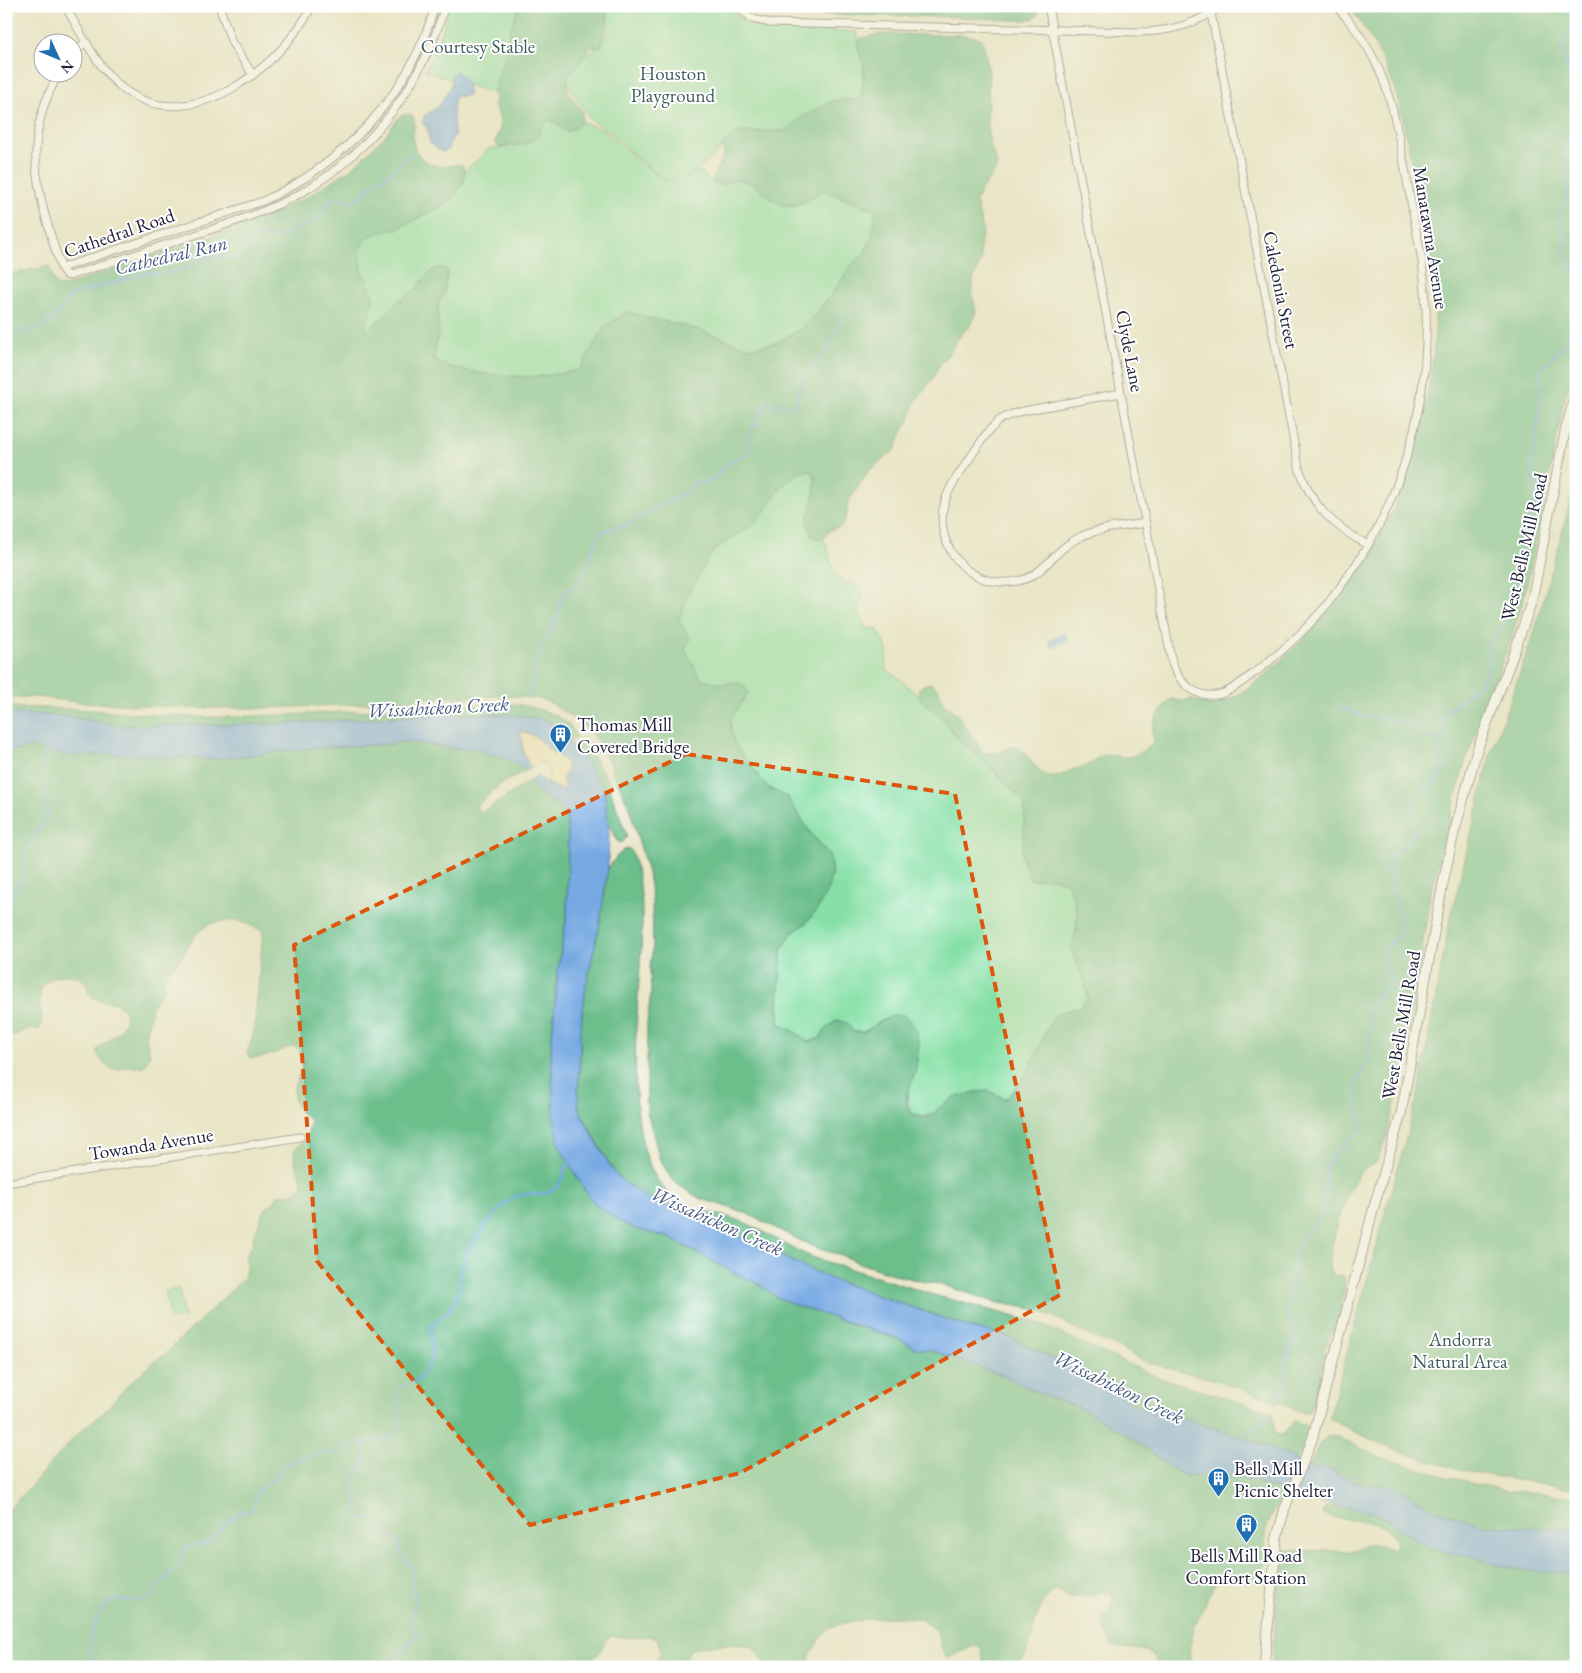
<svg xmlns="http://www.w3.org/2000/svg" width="1582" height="1673" viewBox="0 0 1582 1673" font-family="'EB Garamond',serif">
<rect width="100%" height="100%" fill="#fff"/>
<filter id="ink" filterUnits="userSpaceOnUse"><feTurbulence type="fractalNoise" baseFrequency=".02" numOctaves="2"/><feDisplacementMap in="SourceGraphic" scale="10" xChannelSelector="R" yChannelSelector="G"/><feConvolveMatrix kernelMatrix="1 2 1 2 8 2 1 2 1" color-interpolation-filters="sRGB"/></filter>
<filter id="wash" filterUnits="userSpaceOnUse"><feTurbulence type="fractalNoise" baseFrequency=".0096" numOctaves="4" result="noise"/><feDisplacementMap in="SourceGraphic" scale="20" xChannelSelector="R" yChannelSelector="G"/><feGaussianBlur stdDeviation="1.12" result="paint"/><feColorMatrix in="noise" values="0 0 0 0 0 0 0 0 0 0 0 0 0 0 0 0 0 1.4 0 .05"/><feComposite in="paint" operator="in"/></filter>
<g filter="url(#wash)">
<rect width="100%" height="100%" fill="#e9e5c6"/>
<!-- green -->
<g fill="#86e0a6" stroke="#548170">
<polygon points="450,6 537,6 495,94 425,71 435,50"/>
<path d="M608,6H728L740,19L760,29L858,32V48L864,67L861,99L831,101L799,119L784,131L740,132L730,138L711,159L684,179L700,170L711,182L720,185C725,183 733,179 739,180C749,181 759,188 766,195C786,213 804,204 823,190L872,207L876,213L871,239L864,254L850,267L832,294L804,327L776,343L750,348L700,330L605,326L580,370C568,372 556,374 545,376C520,378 452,374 434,359C434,351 437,343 438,335C439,319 434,308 444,293L424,279L415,290L398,301L369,331L365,328L368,316L367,281L362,272L360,254L364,240L376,233L397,229L444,205L464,181L465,171L489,149L521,145L549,120L557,123L567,132L574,129L582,122L601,129L666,182L674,183L663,179L610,133L590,119L567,82C570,55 598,55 605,38C609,29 607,16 608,6Z"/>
<path d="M811,471L815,477L814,500L807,521L812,537L823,539L826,544C829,553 833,572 839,579C844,586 868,579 863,598C862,602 859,604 858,609L866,629L876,628C882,637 887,643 887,654C887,660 885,664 887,670L898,677L941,717L959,740L985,762L1025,803L1024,828L1053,878L1068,883L1077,911L1076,930L1072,950L1083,976L1088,998L1080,1007L1057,1013L1048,1027L1035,1058L1018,1088L1005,1099L989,1091L939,1108C931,1119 923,1117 911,1113C904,1096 909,1089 915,1073L884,1019L864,1032H853L847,1023L825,1030L819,1039L808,1042L795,1032L780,1024L778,1003L782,949L792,933L805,924L829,854L812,835L788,798L767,787L734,743L730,720L733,682L722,684L701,679L685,650L679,620L689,593L710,555L726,541L755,524L783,485L800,472Z"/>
<polygon points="179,1289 184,1318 170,1320 165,1291"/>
</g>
<!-- forest -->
<g fill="#6cbe8b" stroke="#477063">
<path d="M519,6H609L602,46L590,48L581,61L567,78L568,92L582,111V122L574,129L567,132L557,123L549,120L542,126C540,146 514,146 499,147L495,143L500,128V119L495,107L494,89L507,51L510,31Z"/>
<polygon points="750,6 1038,6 1038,15 1034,18 1026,20 1009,20 959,17 770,14"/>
<path d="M1348,6H1576V365L1563,405L1540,525L1523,601L1511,639L1466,759L1430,894L1420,965L1413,1000L1410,1028L1403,1056L1397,1094L1387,1135L1376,1163C1370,1166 1363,1168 1359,1173C1346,1192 1328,1248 1330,1270L1334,1276H1344L1345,1286L1339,1315L1324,1351L1321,1376L1316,1395L1310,1411L1304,1413L1270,1398L1250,1393L1240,1388L1228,1385L1219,1381L1182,1372L1143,1361L1120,1348L1078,1331L1063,1321L1037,1310L995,1302L940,1284L926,1282L899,1276L859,1263L841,1255L822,1250L793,1237L746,1213L699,1198L677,1184L671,1178L660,1160L647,1111V1023L651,992L650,968L653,945L652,900L648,873L629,807L601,745L582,724L551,703L540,699L513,696L427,698L344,705L265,708H186L77,702L38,697L6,698V275L49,266C52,274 52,286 62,287L243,226L271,214L309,196L352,168L384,137L399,117L405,114L412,115L414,118C415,125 413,131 413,138C414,159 431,168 450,166C455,165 458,164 462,165L465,171L464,181L452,200L397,229L376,233L364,240L360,254L362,271L373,294V304L365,328L369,330L398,301L415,290L432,270L444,267L448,271L444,293L438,302V337L435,347L434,359C451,374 521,378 544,376C556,374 568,372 579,370L605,326L627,312L700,330L750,348L776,343L804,327L832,294L850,267L864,254L871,239L876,213L872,207H864L823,190C803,204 788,214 766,195C759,188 750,181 739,180C733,179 726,183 720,185L711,182L724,153L722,146L735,134L740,133L784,131L799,119L831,101L861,99C862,89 865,77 864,67C863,56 853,48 861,38L882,34L961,35L981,38L984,46L989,73L987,125L990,144L997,163L996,170L979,193L976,202L983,230L980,245L981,260L973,280L972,293L976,311L974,318L968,328L960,336L948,355L940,364L932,380L914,404L911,417L901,434L896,449L869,471L849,501L846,517L841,526L830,530L823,539L812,537L807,521L814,499L815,477L811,471L799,472L783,485L755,524L726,541L710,555L689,593L679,620L690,638L685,650L701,679L722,684L733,682L743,684L748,693L730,720L734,743L767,787L787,797L812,835L829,854L832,873L827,891L817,910L805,924L792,933L782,949L778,1003L780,1024L795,1032L808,1042L819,1039L825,1030L837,1020L847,1023L853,1032H864L893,1015H903L912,1023L917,1033L919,1046L915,1073L907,1094L906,1102L911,1113L923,1118L934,1115L939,1108L954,1098L974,1092L989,1091L1005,1099C1033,1074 1037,1042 1057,1013L1080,1007L1088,998L1083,976L1071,950L1076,930L1077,911L1068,883L1053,878L1030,880L1022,858L1025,803L985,762L959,740L941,717L920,699L918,689L926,684L930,683L938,689L944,704L958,715L982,751C998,758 1003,746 1015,747C1026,748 1034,771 1046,775C1060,780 1064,772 1075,769C1079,768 1083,768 1086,766C1092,763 1096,758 1102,756C1111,753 1117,757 1125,757C1135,758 1145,749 1153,743C1155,738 1152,737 1152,731C1153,720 1163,706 1171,699C1175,699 1179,702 1183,701C1186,701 1188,699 1191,699C1195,699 1195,701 1199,702C1206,704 1217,703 1224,701C1245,696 1287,655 1303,639C1375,566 1417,480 1430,378C1433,359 1436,338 1435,319C1435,293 1431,265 1426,239C1423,230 1420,220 1418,211C1407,132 1401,71 1348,6Z"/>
<path d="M1576,474V1489C1552,1484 1527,1482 1503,1478C1443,1468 1382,1449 1329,1418L1418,1094L1449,924L1490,756L1534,633L1570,503Z"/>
<path d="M514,704C534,707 571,715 576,737L569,742L560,729L539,718L492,714H447L275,724L122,726L62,716L6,713V707L76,709L188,717H224L308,714L456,705Z"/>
<path d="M404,741L453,748H476L507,759L522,767L525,771L501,784L476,806L479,812L486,810L531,780L539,794L557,805L566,816L568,833L567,915L558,969L551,1050L552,1079L559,1145L584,1189L636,1229L670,1238L735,1273L759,1284L777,1297L848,1323L900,1339L916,1348L933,1351L1002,1375L1047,1396L1081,1408L1131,1437L1173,1469L1187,1476L1215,1473L1250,1480L1283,1492C1278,1506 1267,1520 1265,1535C1265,1546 1268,1577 1255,1581C1245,1585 1230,1576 1217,1578L1194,1628L1189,1650L1191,1667H1159C1157,1663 1156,1659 1154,1656C1147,1647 1124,1650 1111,1646L1101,1619L1109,1610L1113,1599L1111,1594L1102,1592L1093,1595L1071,1598L1056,1589C1035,1606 1036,1626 1028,1649C1026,1655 1022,1661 1019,1667H984L982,1650L977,1645C966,1648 959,1655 947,1658C937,1644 943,1634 926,1622C912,1612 843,1619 829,1629C820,1636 815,1648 809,1657L812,1667H764V1661L752,1646C737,1643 704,1644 690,1650L687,1656L689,1667H652L661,1653L658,1640L650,1636L630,1638L612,1636C604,1640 604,1645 600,1652C592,1663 575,1665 562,1667H6V1513L82,1429L102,1414L126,1387L150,1365L164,1355L244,1278L246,1269L245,1256L253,1243V1237L265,1209L275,1201L278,1195L291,1194L303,1185C302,1176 294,1164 294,1155C294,1146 300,1146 305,1140C308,1136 309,1126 311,1121L299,1111L294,1101V1087L302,1066L300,1050L295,1046H292C279,1051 265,1059 250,1058L247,1053L254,1031L263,931L238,920L210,923L197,933L180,959L165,975L164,988L152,1006L146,1035L150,1055L144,1066C137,1069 134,1066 128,1066C126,1066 121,1068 120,1069C107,1072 101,1060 96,1051C103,1043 113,1038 120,1030C124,1024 127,1019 125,1012C120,998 101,1005 91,996C87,992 88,987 85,982C78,976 69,973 59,976C25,984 48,1016 40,1029L26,1030L6,1039V750H21L33,746L44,751L75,756L107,754L211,759L312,748L391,744Z"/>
<polygon points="579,746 587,746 606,778 627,836 625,840 621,843 617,841 608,823 603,788 575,750"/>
<path d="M627,848L631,850L633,856C638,874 642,894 642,912C644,981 612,1151 673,1197C694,1213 724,1213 748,1224C771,1235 791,1249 815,1258L934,1295L1038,1323L1155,1376L1272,1412C1275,1421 1272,1427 1277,1435L1284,1434L1295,1420L1308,1427L1300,1454L1295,1460L1283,1453L1242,1437L1177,1417L1160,1415L1136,1406L1048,1356L1004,1335L971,1328L831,1279L772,1252L744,1238L720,1227L692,1218L644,1196L625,1183L615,1174L579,1109L578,1097L581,1024L586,986L600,922L606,873C608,866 621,850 627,848Z"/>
<path d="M1333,1435L1380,1457L1444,1476L1504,1490L1576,1497V1529L1486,1526L1432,1508L1416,1500L1405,1491L1378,1485L1372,1486L1360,1484L1330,1470L1317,1469L1310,1466C1317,1452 1316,1440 1333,1435Z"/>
<path d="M1340,1506L1354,1508L1375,1513L1391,1521L1397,1528L1430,1548L1445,1552L1472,1556L1496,1565L1576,1573V1667H1272L1280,1550L1351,1551L1365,1545H1380L1393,1549L1396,1545C1390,1512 1344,1526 1322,1513L1325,1508Z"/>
</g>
<!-- sand -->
<polygon fill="#eeda9e" stroke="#887e6c" points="519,731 537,737 567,763 567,773 563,778 565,791 546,783 550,773 543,761 531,768 525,757"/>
<!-- water -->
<g fill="#76a9e2" stroke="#4c668e">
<path d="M455,71C463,76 470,85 468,95L465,96H457L454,98L453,124L455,135L449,143V150L442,152L430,143L427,127L423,124L424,116L438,107L449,89L452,82L451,75Z"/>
<polygon points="1064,633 1068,640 1052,648 1049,641"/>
<path d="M6,713L62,716L122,726L275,724L447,714H492L520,716L539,718L549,722L560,729L604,788L609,832L608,868L600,922L586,986L581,1024L578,1097L579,1109L589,1129L615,1174L625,1183L644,1196L672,1209L744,1238L772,1252L831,1279L971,1328L1004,1335L1048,1356L1136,1405L1160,1415L1177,1417L1242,1437L1283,1453L1295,1460L1317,1469H1330L1360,1484L1396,1487L1432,1508L1469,1521L1486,1526L1576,1529V1573L1531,1571L1496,1565L1472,1556L1445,1552L1430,1548L1397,1528L1391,1521L1375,1513L1308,1500L1250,1480L1215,1473L1187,1476L1173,1469L1131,1437L1081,1408L1047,1396L1002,1375L933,1351L916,1348L900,1339L800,1307L777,1297L759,1284L735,1273L670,1238L636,1229L619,1221L594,1203L584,1189L559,1145L554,1115L551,1050L558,969L567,915L568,833L566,816L557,805L539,794L531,780L537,776L546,783L565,791C565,787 563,782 563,779C564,774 570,771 567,764C565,758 557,756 552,752C540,742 537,734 519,731C523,738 522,740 522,748C522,755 527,762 531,768L525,771L522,767L507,759L476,749L453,748L404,741L391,744L312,748L212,759L107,754L75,756L43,751L33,746L21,750H6Z"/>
</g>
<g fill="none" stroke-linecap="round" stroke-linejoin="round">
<!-- stream -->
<g stroke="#76a9e2" stroke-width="2.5">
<polyline points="1562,6 1574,22 1563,45 1563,55 1569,75 1571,112 1570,136 1564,152 1568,192 1561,213 1565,233 1566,255 1576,275"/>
<path d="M6,333C25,332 47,330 59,312C65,304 64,300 74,294L131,278L146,273H167L192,266L202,259L214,256L229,258L235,257L244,251L253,237H284L293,232L324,214L331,199L336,197L351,202L356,200L376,182L391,173L411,154"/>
<path d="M528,693L534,683L539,652L558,615L562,593L577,584L586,568L597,538L602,531L631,524L647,512L682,495L696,482C699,482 702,483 704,483C719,481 721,466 732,460C737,458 743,457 748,455L752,448C744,428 751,435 759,419C761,416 761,411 762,407L768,403L787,407L793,405L797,402L798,392L802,383L810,370L827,352L834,333L841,318"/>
<polyline points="1339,707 1350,710 1360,715 1389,719 1399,725 1405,723 1431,738 1443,739"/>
<polyline points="509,716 509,712 512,706"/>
<path d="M6,907L11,902C12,885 19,888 24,876C27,870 25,857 27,849C31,835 43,826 47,816C50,810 47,805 46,800C44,791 41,779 42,769C43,763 45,757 46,750"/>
<polyline points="1275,1404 1288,1382 1286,1361 1294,1341 1287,1304 1295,1270 1296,1252 1300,1241 1324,1212 1323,1195 1326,1186 1325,1170 1339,1149 1358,1133 1361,1125 1356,1095 1356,1084 1369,1058 1371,1008 1375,1000 1389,986 1391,978 1384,957 1384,951 1391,942 1398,937 1402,927 1393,884 1388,873 1388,864 1391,854 1415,835 1418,827 1413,807 1417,793 1422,787 1429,786 1437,780 1442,773 1443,764 1441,746 1443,718 1449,710 1482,682 1487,672 1490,646 1493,638 1501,628 1508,616 1510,597 1520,581 1521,573 1516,556 1519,546 1531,522 1537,499 1531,465 1542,397 1540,378 1542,369 1558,352 1573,331 1576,298"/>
<polyline points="1241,1439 1263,1421 1269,1413"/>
<polyline points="362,1443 366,1454 366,1462 353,1477 351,1486 357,1500 357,1514 360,1517 375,1520 380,1523 386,1533 398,1541 402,1556 412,1567 414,1571 412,1582 415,1598 412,1623 417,1635 396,1656 391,1667"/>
<path d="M177,1567L187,1547L209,1542L235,1515L240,1512L249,1511L253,1508L258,1491L264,1485L277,1478L284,1467L291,1462L306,1459L320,1453H338L358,1442L368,1443L392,1437L396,1433L401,1419L397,1395L399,1390L403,1385L417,1380L422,1376L431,1360L432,1353L431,1333L432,1325C441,1318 451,1310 456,1300C461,1290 458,1277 462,1266C466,1253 476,1238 485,1227C493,1216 507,1197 522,1195C534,1193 543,1197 555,1189C565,1181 562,1169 571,1160"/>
<path d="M91,1667C93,1659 90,1651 90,1643C91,1629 102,1605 115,1599L124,1601L146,1600L154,1594L159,1584L173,1573"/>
</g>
</g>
</g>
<g filter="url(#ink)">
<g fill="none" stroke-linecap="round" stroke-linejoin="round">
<defs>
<g id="minor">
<path d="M65,6C81,32 98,69 122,88C189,140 281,67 312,6"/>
<polyline points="219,6 232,43 253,75"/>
<path d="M736,6L753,19L770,23L1138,32C1169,32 1196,25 1221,6"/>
<path d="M1048,6L1172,663C1179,684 1198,700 1221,694C1233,690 1243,681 1253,674C1286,649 1317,620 1341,586C1364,555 1384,520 1397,484C1425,412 1432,337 1422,261C1416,229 1410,196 1404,164C1392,100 1383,56 1336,6"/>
<path d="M1211,13L1299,468C1312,507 1333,526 1368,545"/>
<polyline points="72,54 86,42"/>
<path d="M60,72C18,142 39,197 61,268L66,275L69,276C111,262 153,249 195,235C231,223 267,212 301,193C372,152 422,84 445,6"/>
<path d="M61,268L263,201C345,163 410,94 435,6"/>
<path d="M1121,393C1099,397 1077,401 1055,405C1036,409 1016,410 1000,420C988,429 980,443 972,455C963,469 950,484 945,501C933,538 960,580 1000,582C1044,585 1048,552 1080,537C1098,528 1126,526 1146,523"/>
<polyline points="6,1183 300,1137"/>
</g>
<polyline id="tertiary" points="1264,1667 1277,1537 1285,1508 1312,1440 1375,1203 1401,1114 1443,883 1453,837 1477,750 1515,650 1532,600 1565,432 1576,391"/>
</defs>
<!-- minor casing -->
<use href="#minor" stroke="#68666c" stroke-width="9"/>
<!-- tertiary casing -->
<use href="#tertiary" stroke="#68666c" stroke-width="11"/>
<!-- minor -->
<use href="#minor" stroke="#fff" stroke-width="7"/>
<!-- tertiary -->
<use href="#tertiary" stroke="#fff" stroke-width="9"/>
</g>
</g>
<!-- marked area -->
<path d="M0 0H1582V1673H0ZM686,754L955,794L1060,1295L740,1473L530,1525L317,1261L294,945Z" fill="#e9e5c6" fill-opacity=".55" fill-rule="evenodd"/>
<path fill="none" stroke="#de560e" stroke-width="4" stroke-dasharray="10 6" stroke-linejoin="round" d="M686,754L955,794L1060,1295L740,1473L530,1525L317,1261L294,945Z"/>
<!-- icons -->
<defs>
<symbol id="building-pin" viewBox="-11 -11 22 30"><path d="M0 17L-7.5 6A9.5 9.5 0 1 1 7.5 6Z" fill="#1f6fb2" stroke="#fff"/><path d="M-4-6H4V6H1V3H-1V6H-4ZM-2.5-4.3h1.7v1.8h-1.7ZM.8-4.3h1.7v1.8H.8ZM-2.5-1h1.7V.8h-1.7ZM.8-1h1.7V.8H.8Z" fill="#fff"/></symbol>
</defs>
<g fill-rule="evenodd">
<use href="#building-pin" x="548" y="722" width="25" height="34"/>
<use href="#building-pin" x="1206" y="1466" width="25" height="34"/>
<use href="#building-pin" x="1234" y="1512" width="25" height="34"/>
</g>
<g text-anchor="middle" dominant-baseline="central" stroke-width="4" stroke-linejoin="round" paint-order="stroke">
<!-- park labels -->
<g font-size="19" fill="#405b5b" stroke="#fff">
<text x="478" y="46">Courtesy Stable</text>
<text x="673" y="73">Houston<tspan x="673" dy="22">Playground</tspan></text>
<text x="1460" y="1339">Andorra<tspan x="1460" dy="22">Natural Area</tspan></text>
</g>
<!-- street labels -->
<g font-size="19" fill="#22223b" stroke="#fff">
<text transform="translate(119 233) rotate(-19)">Cathedral Road</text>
<text transform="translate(1431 238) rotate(81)">Manatawna Avenue</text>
<text transform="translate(1281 290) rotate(79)">Caledonia Street</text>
<text transform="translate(1130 351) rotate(79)">Clyde Lane</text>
<text transform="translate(1524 547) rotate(-77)">West Bells Mill Road</text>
<text transform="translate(1401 1025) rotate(-80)">West Bells Mill Road</text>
<text transform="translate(151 1144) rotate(-9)">Towanda Avenue</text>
</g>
<!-- poi labels -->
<g font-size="19" fill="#22223b" stroke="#fff" text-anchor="start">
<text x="577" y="724">Thomas Mill<tspan x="577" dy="22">Covered Bridge</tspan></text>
<text x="1234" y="1468">Bells Mill<tspan x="1234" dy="22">Picnic Shelter</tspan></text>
<text x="1246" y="1555" text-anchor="middle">Bells Mill Road<tspan x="1246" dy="22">Comfort Station</tspan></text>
</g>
<!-- water labels -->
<g font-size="20" font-style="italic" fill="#44587e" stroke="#fff">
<text transform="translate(171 255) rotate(-13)">Cathedral Run</text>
<text transform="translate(438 707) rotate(-3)">Wissahickon Creek</text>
<text transform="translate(717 1221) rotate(24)">Wissahickon Creek</text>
<text transform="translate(1119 1387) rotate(26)">Wissahickon Creek</text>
</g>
</g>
<!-- margin -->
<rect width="1582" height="1673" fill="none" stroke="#fff" stroke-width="25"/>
<!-- north arrow -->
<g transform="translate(58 58) rotate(134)"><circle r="24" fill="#ffffff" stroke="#a7a7b1"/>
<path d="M0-4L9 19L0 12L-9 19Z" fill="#1f6fb2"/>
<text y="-8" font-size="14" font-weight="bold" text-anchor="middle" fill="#22223b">N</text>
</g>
</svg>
